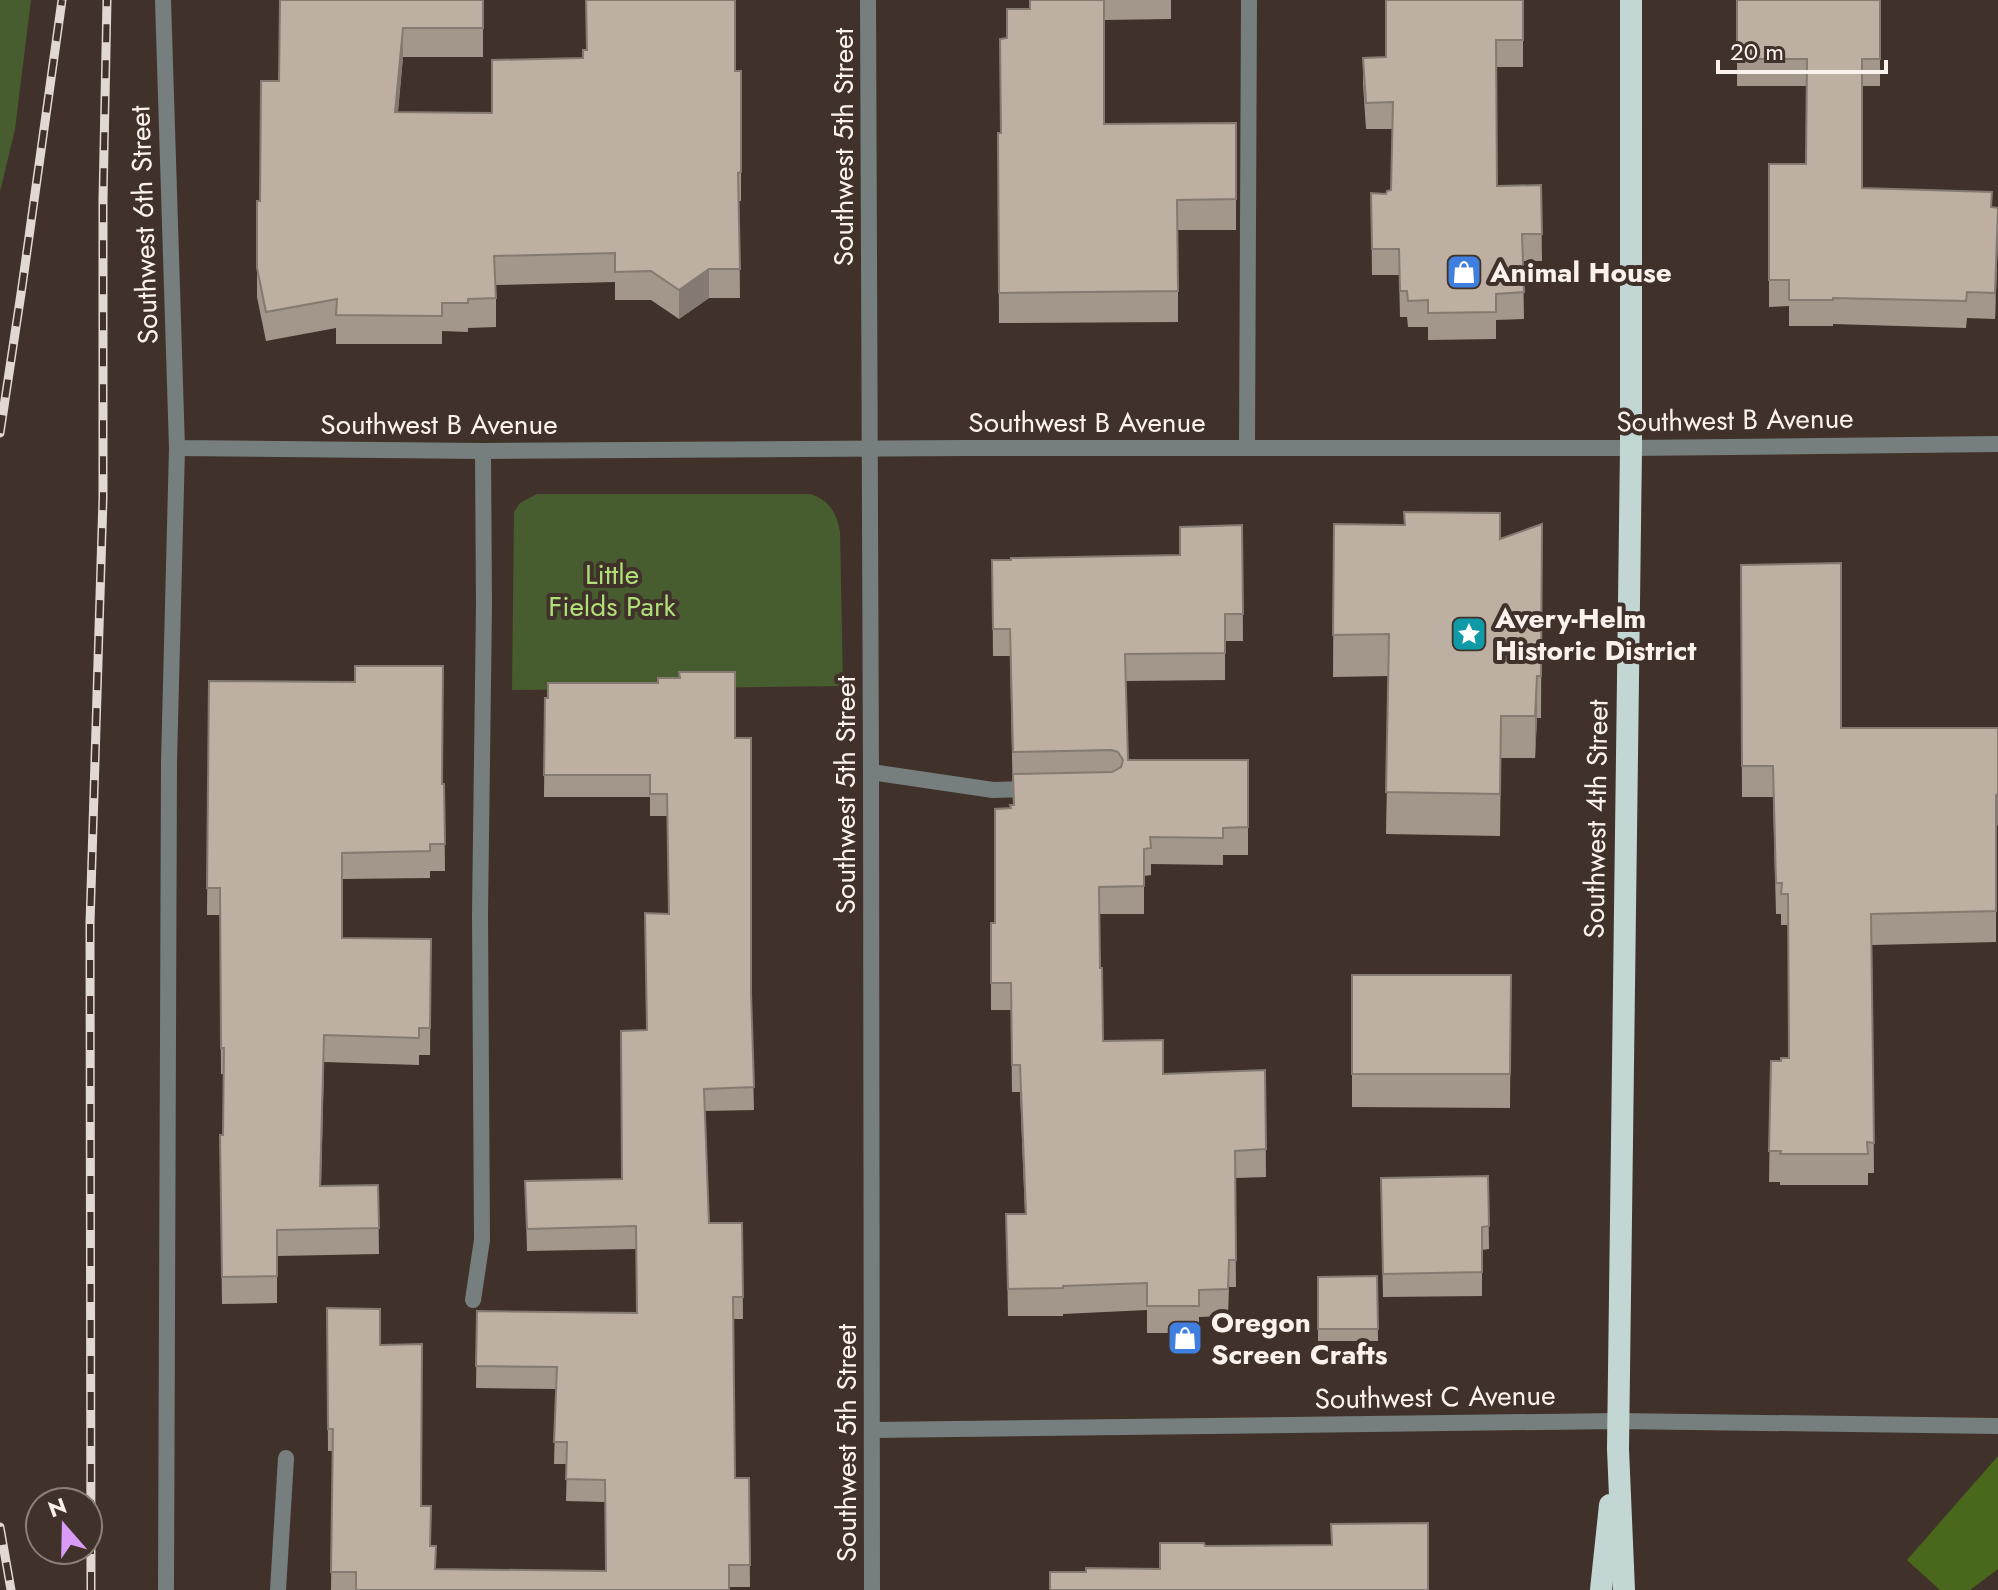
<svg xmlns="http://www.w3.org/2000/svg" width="1998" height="1590" viewBox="0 0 1998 1590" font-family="Jost,sans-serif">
<rect width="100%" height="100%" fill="#40322a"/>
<!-- green -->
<g fill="#485d2f">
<polygon points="0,0 31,0 15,129 0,192"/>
<path d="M537,494H810C829,500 837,513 840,532L843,686L512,690L514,512L520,503Z"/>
</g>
<!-- forest -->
<polygon fill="#49681b" points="1998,1456 1998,1569 1970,1590 1940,1590 1907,1560"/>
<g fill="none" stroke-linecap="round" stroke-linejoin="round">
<!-- service -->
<g stroke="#767f7e" stroke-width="16">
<polyline points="1247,448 1249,0"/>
<polyline points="871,772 993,790 1032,789"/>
<polyline points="473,1300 482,1240 480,914 484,605 483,451"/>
<polyline points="166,1590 169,762 177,448"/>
</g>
<!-- minor -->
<g stroke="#767f7e" stroke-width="16">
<polyline points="163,0 177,448 483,451 964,448 1631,448 1998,444"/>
<polyline points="868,0 871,772 872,1590"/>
<polyline points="872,1430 1618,1421 1998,1426"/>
<polyline points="278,1590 286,1458"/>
</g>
<!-- trunk -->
<g stroke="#c2d6d4" stroke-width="22">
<polyline points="1601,1590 1610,1505"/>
<polyline points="1624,1590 1618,1449 1631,448 1631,0"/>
</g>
<defs>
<g id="rail">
<polyline points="0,433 22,287 62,0"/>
<polyline points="0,1527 11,1590"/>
<polyline points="91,1590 90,924 103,498 103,200 107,0"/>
</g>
</defs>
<!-- rail casing -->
<use href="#rail" stroke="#e2d8d3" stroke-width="9"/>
<!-- rail -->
<use href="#rail" stroke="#40322a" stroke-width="6" stroke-dasharray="18" stroke-linecap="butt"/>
</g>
<!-- wall -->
<g fill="#a3968a">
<polygon points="280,0 483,0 483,57 403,57 398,112 492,113 741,71 741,201 739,201 740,298 709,298 679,319 651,300 615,300 615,282 496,285 496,327 468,328 468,332 442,331 442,344 336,344 336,328 266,341 257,297 257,201 260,201 279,81"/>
<polygon points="1030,0 1171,0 1171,19 1104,20 1104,124 1236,123 1236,230 1178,230 1178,322 999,323 998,133 1001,133 1030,9"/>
<polygon points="1523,0 1523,67 1496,67 1497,186 1541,185 1542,261 1523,261 1524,319 1496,320 1496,339 1428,340 1428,327 1408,327 1407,317 1400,317 1399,275 1372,275 1371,193 1386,194 1391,190 1392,129 1366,129 1363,84 1363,58 1386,57"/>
<polygon points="1737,0 1880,0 1880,86 1862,86 1862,188 1992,208 1998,234 1995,319 1967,318 1966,328 1833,324 1833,326 1789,326 1789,306 1769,307 1769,164 1806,164 1806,86 1737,86"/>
<polygon points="1334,524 1500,539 1542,524 1541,718 1537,718 1535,758 1501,758 1500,836 1386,834 1389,676 1333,677"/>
<polygon points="1242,525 1243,641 1225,641 1225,680 1126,681 1128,760 1248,760 1248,855 1223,855 1223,865 1151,864 1151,875 1144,876 1144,914 1099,914 1103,1041 1163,1074 1265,1070 1266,1177 1235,1178 1236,1287 1229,1287 1228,1316 1199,1317 1199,1333 1147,1333 1147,1310 1063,1314 1063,1316 1008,1316 1006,1214 1025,1214 1020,1092 1012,1092 1011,1010 991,1010 991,923 995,923 1010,808 1013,805 1010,656 993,656 992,560 1180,555 1180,527"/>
<polygon points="1741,565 1841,728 1998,728 1998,825 1996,826 1996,942 1872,945 1874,1173 1868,1173 1868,1185 1780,1185 1780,1182 1769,1182 1771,1061 1781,1061 1789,1058 1788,925 1781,925 1781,914 1776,914 1773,797 1742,797"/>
<polygon points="679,672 735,738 751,993 754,1110 705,1111 709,1223 742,1223 743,1319 733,1319 735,1478 749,1478 750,1587 729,1587 729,1590 331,1590 333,1451 328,1451 327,1308 380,1345 421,1506 436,1569 606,1571 605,1502 566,1501 567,1464 554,1464 556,1389 476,1388 477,1311 637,1313 636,1249 527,1251 525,1181 622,1179 646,1030 669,914 667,816 650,816 650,797 544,797 545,698 658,683 679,678"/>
<polygon points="209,681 444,784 445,871 430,871 430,878 342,879 342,938 431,939 430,1055 419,1055 419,1065 324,1062 321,1186 378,1185 379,1254 277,1256 277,1303 222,1304 220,1161 223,1135 224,1074 221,1074 220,915 207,915"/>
<polygon points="1352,975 1511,975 1510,1108 1352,1107"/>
<polygon points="1488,1176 1489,1249 1482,1250 1482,1296 1383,1297 1381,1201"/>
<polygon points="1377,1276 1378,1341 1318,1341 1318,1277"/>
</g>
<!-- shaded-wall -->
<g fill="#847a71">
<polygon points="403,28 403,57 395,141 395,112"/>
<polygon points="1998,208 1998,234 1995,319 1995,293"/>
<polygon points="709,269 709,298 679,319 679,290"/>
<polygon points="1537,676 1537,718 1535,758 1535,716"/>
<polygon points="1998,794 1998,825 1996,826 1996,795"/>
</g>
<!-- building -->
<g fill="#bdafa1" stroke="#847a71" stroke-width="2">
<polygon points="280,0 483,0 483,28 403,28 395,112 492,113 492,60 583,58 583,50 587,50 586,0 735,0 735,71 741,71 741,172 738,173 740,269 709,269 679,290 651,271 615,272 615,253 494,256 496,298 468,299 468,303 442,303 442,316 336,315 337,299 266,312 257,268 257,201 260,201 261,81 279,81"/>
<polygon points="1030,0 1104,0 1104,124 1236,123 1236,199 1177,200 1178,291 999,293 998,133 1001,133 1000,39 1007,38 1007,9 1030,9"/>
<polygon points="1386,0 1523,0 1523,40 1496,40 1497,186 1541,185 1542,234 1522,234 1524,292 1496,294 1496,312 1428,313 1428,300 1408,301 1407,291 1400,291 1399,249 1372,249 1371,193 1386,194 1387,191 1391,190 1393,102 1366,103 1363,58 1386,57"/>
<polygon points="1737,0 1880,0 1880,59 1862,59 1862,188 1992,192 1991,207 1998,208 1995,293 1967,292 1966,301 1833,298 1833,300 1789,300 1789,280 1769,280 1769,164 1806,164 1807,59 1737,59"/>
<polygon points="1404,512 1500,513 1500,539 1542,524 1541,676 1537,676 1535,716 1501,716 1500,794 1386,792 1389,634 1333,635 1334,524 1405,525"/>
<polygon points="1242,525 1243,614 1225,614 1225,653 1125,654 1128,760 1248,760 1248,827 1223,828 1223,838 1150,837 1151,848 1144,849 1144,886 1099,887 1100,968 1102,968 1103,1041 1163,1040 1163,1074 1265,1070 1266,1149 1235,1151 1236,1260 1229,1260 1228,1289 1199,1290 1199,1306 1147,1306 1147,1283 1063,1286 1063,1288 1008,1289 1006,1214 1026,1214 1020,1065 1012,1065 1011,983 991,983 991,923 995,923 995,809 1011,808 1010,805 1014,805 1013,774 1112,772 1121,767 1123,760 1118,752 1112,750 1013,752 1010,629 993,629 992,560 1011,560 1011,558 1180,555 1180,527"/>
<polygon points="1841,563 1841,728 1998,728 1998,794 1996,795 1996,911 1871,914 1874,1143 1867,1142 1868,1154 1780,1154 1781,1151 1769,1151 1771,1061 1781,1061 1781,1058 1789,1058 1788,894 1781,894 1782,883 1776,883 1773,766 1742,766 1741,565"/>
<polygon points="355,666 443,666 442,784 444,784 445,844 430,844 430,851 342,853 342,938 431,939 430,1028 419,1028 419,1038 324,1035 320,1186 378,1185 379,1228 277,1230 277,1276 222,1277 220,1135 223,1135 224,1048 221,1048 220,888 207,888 209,681 355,682"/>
<polygon points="679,672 735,672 735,738 751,738 751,993 754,1087 704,1089 709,1223 742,1223 743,1297 733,1297 735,1478 749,1478 750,1565 729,1565 729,1590 356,1590 356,1572 331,1572 333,1429 328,1429 327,1308 380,1309 380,1345 422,1344 421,1506 431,1506 430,1546 436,1546 435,1569 606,1571 605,1480 566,1479 567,1442 554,1442 557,1367 476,1366 477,1311 637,1313 636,1226 527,1229 525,1181 622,1179 621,1031 647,1030 645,913 669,914 667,794 650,794 650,775 544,775 545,698 548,698 548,683 658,683 658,678 680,678"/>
<polygon points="1352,975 1511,975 1510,1074 1352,1074"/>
<polygon points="1488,1176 1489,1226 1482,1227 1482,1272 1383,1274 1381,1178"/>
<polygon points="1377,1276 1378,1329 1318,1329 1318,1277"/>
<polygon points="1428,1523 1428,1590 1050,1590 1050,1572 1086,1572 1086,1568 1160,1569 1160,1543 1204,1543 1205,1546 1332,1545 1331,1524"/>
</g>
<!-- icons -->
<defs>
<symbol id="shop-square" viewBox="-11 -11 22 22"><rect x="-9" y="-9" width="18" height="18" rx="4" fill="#3f7fe0" stroke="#40322a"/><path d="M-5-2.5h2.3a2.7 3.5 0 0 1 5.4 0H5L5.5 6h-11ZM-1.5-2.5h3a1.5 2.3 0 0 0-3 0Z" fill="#fff"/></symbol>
<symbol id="sight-square" viewBox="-11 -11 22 22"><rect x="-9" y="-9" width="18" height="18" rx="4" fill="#0f9aa8" stroke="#40322a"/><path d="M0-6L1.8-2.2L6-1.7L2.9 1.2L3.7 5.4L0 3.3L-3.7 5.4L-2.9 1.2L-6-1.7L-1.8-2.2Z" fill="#fff"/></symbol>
</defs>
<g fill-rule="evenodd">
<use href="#shop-square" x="1444" y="252" width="40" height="40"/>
<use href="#sight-square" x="1449" y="614" width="40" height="40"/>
<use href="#shop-square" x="1165" y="1318" width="40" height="40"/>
</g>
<g text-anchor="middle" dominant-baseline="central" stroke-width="8" stroke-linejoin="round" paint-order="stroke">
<!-- street labels -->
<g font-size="28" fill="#fbf2ed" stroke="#40322a">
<text transform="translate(843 147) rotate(-90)">Southwest 5th Street</text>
<text transform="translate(144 225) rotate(-92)">Southwest 6th Street</text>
<text transform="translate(1735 420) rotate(-1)">Southwest B Avenue</text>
<text x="1087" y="422">Southwest B Avenue</text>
<text x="439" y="424">Southwest B Avenue</text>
<text transform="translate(845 795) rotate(-90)">Southwest 5th Street</text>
<text transform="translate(1596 819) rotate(-89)">Southwest 4th Street</text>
<text transform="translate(1435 1397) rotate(-1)">Southwest C Avenue</text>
<text transform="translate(846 1443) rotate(-90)">Southwest 5th Street</text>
</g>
<!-- poi labels -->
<g font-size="28" font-weight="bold" fill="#fbf2ed" stroke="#40322a" text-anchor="start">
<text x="1490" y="272">Animal House</text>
<text x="1495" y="618">Avery-Helm<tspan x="1495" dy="32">Historic District</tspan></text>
<text x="1211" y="1322">Oregon<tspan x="1211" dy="32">Screen Crafts</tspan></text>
</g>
<!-- park labels -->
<g font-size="28" fill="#b0df79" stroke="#40322a">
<text x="612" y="574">Little<tspan x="612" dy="32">Fields Park</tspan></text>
</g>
</g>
<!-- north arrow -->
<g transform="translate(64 1526) rotate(340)"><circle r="38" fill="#40322a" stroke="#8b7f78" stroke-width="2"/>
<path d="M0-6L14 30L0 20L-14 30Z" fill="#d89bf8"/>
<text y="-12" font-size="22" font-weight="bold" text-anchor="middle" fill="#fbf2ed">N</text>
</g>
<!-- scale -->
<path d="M1718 60v12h168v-12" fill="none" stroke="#fbf2ed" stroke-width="4"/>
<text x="1730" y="60" font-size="24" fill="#fbf2ed" stroke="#40322a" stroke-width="6" paint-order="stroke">20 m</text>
</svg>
